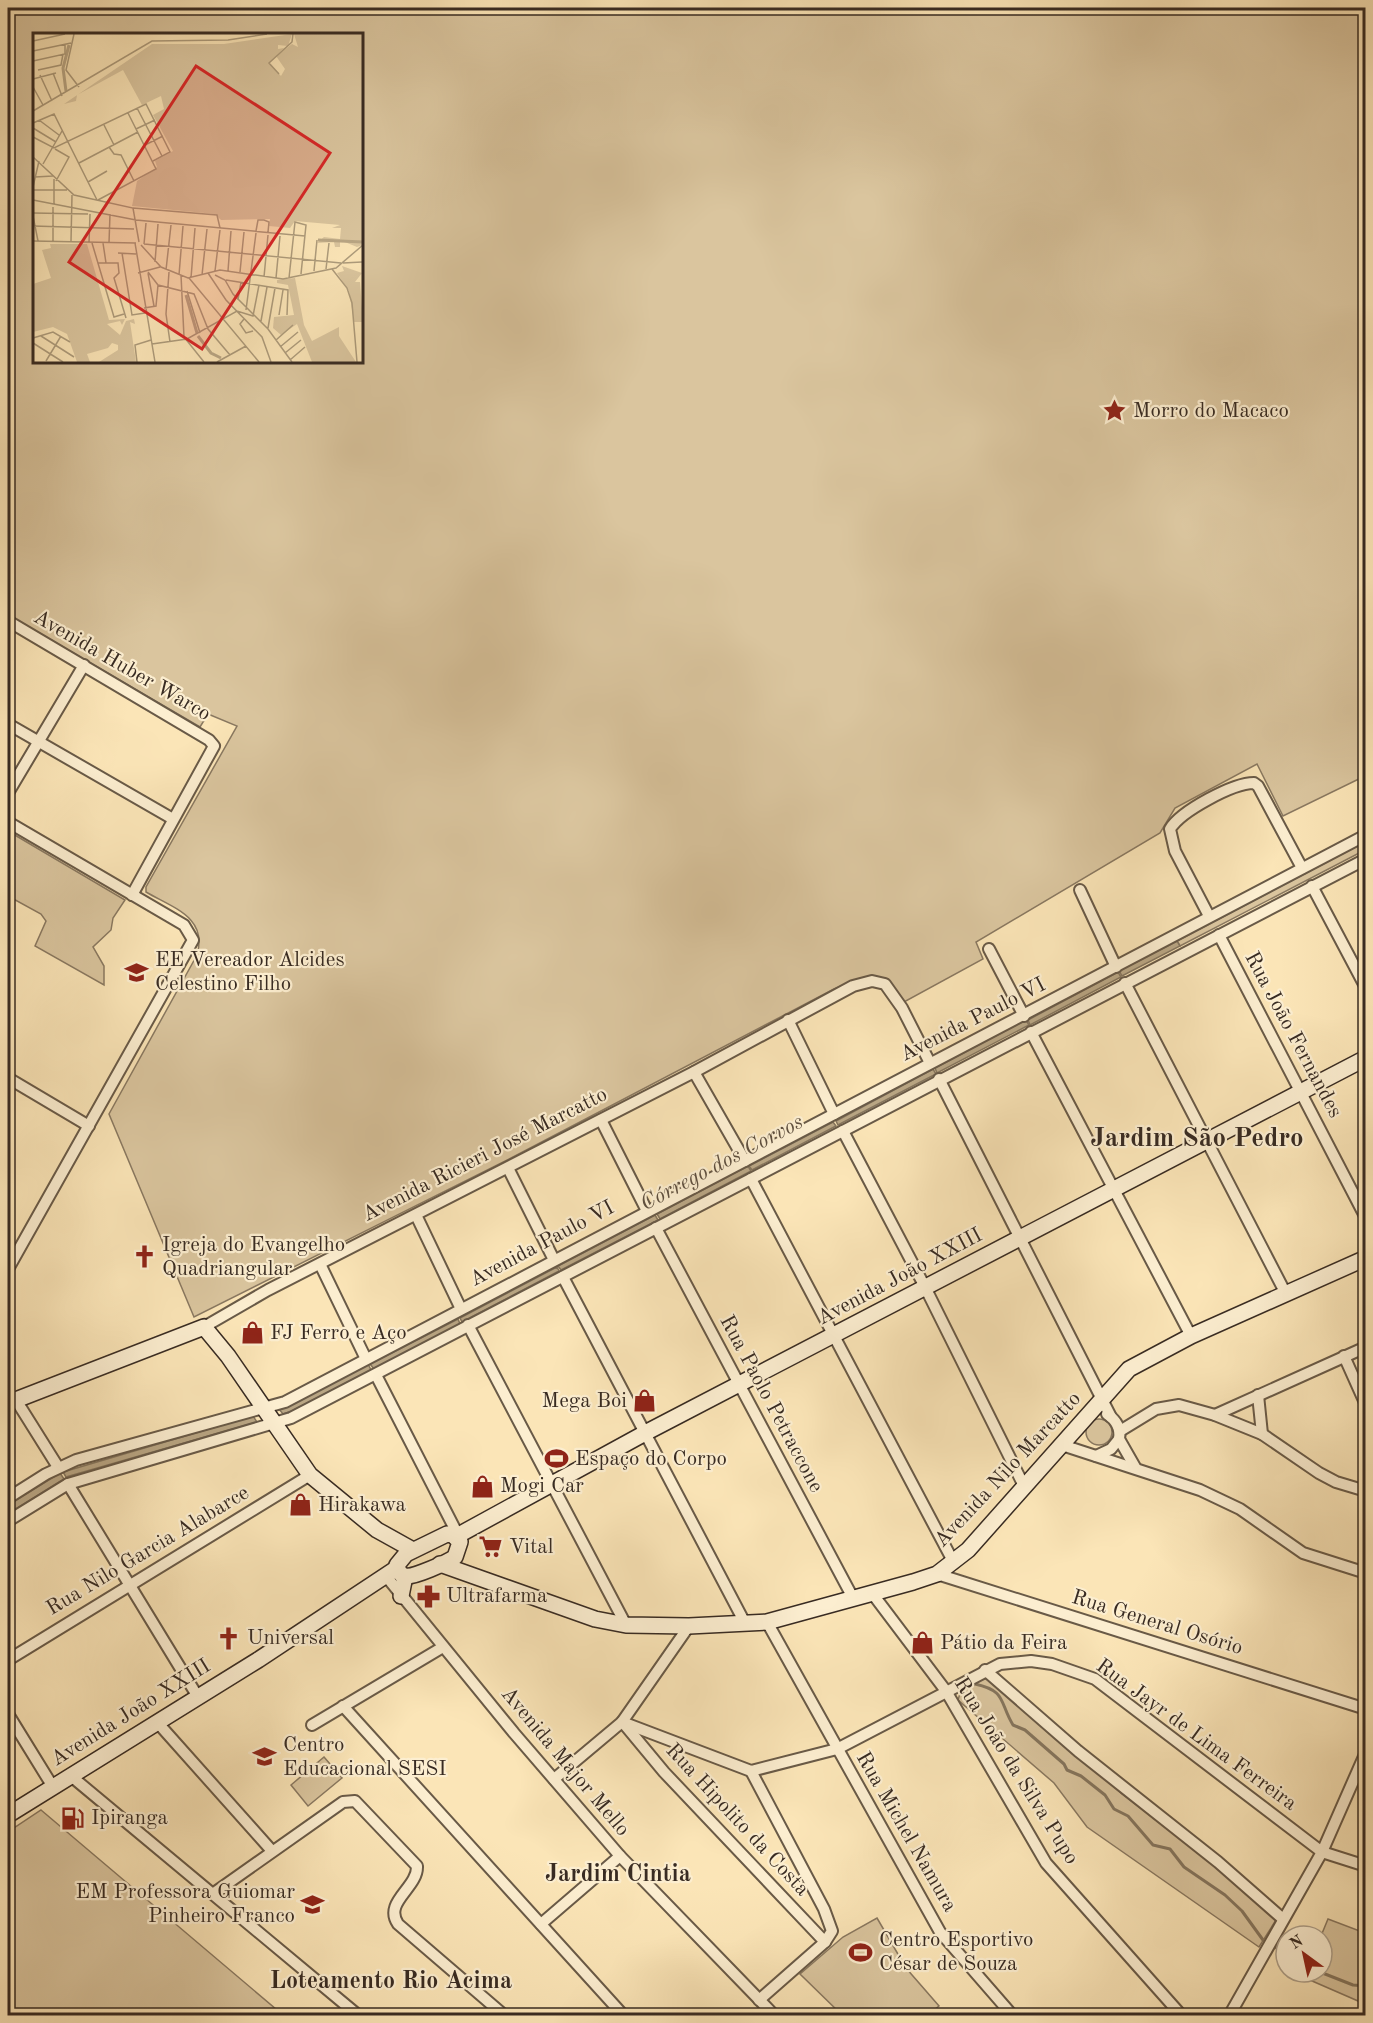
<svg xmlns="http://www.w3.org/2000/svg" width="1373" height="2023" viewBox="0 0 1373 2023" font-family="'Old Standard TT',serif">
<rect width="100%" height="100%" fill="#fbe5b7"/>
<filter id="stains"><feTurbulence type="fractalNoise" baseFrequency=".00333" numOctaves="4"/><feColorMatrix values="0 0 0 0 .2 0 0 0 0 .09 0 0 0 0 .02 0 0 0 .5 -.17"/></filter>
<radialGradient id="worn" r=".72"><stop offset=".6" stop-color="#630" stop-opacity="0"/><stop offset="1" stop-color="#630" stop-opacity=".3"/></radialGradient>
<!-- green -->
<g fill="#dac59e" stroke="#897860" stroke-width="1.5" fill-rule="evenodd">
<path d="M8,8H1365V776L1283,816L1257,764L1175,808L1160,833L976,942L983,959L904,1002C884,970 866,975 834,989L515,1156L194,1317L109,1114L197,955C208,917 173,908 146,892V887L237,726L208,714L200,727L8,615ZM34,34H362V362H34Z"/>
<polygon points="8,831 125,900 113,918 111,930 93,947 104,966 104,985 35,946 46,921 41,914 8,896"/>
<polygon points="1365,842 1365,850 1180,946 1177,941"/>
<circle cx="1099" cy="1432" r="13"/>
<polygon points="984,1677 1004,1689 1122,1794 1213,1864 1276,1920 1259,1947 1087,1827 1054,1783 958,1700 962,1687"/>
<polygon points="324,1757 342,1778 308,1806 291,1785"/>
<polygon points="41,1810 283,2015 8,2015 8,1832"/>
<polygon points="877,1918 906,1968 939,2006 928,2015 842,2015 800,1974 843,1937"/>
<polygon points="1328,1919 1365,1933 1365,2004 1303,1977 1305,1972 1322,1972 1321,1936"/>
</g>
<!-- water -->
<g fill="#b9a684" stroke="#85755d" stroke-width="1.5">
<polygon points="1177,941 1180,946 1122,976 1119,971"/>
<polygon points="1118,972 1121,977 1030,1025 1028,1020"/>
<polygon points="1026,1020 1029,1025 937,1073 935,1068"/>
<polygon points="933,1069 936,1074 838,1125 836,1121"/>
<polygon points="833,1122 836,1126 752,1170 749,1166"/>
<polygon points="748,1166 751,1171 660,1219 657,1214"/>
<polygon points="655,1215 658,1220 561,1270 558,1266"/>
<polygon points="557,1267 559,1271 462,1322 460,1318"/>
<polygon points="458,1319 460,1324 374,1369 370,1364"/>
<polygon points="368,1364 371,1370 292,1411 283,1414 278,1408"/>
<polygon points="253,1416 257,1422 66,1477 63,1472"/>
<polygon points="60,1473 64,1479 8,1514 8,1505"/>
</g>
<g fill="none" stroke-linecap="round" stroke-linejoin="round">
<!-- stream -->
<g stroke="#85755d" stroke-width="3">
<path d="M975,1684C1007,1691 999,1702 1013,1725L1025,1730L1064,1764L1067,1770L1081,1776L1105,1795L1114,1809L1128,1816L1153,1845L1170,1849L1184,1867L1225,1895L1242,1911L1263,1940"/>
<polyline points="1275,1947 1286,1954"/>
<polyline points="1320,1972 1353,1985 1366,1986"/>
</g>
<defs>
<g id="street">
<polyline points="8,621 209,740 214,746 132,895"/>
<polyline points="8,724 173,819"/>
<polyline points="8,793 84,665"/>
<polyline points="8,822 184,925 193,940 8,1269"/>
<polyline points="1312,886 1366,988"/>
<polyline points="1080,890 1116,967"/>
<path d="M1209,916L1175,851L1170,829C1181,811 1233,783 1254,783L1258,786L1302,868"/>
<polyline points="1219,935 1366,1218"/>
<polyline points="989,949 1024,1016"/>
<polyline points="1125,983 1285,1292"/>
<polyline points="788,1020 834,1114"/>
<polyline points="1031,1032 1191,1336"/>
<polyline points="694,1072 745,1161"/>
<polyline points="8,1078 89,1126"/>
<polyline points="939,1079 1111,1417"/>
<polyline points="601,1120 647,1211"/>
<polyline points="843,1131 925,1287 1024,1486"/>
<polyline points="508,1168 554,1260"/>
<polyline points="751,1179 954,1563"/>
<polyline points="416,1215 461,1309"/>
<polyline points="656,1228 853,1598"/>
<polyline points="320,1264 366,1359"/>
<polyline points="563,1277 746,1625"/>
<polyline points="468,1325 626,1625"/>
<polyline points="204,1327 268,1290 694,1072 853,986 872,981 885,984 902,1008 930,1063"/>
<polyline points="1344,1356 1366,1405"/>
<polyline points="376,1375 458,1535"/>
<polyline points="1258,1395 1262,1434"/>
<polyline points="16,1400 58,1467"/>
<path d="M1107,1414C1116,1420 1121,1428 1119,1439L1135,1467"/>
<polyline points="1215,1415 1366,1347"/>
<polyline points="1120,1431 1156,1409 1179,1405 1215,1415 1262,1434 1319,1473 1336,1482 1366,1491"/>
<polyline points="1062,1445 1200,1490 1240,1509 1303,1553 1366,1573"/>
<polyline points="1096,1456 1111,1449 1119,1439"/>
<polyline points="68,1484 198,1697"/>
<polyline points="8,1498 46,1474 76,1460 285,1402 1366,835"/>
<polyline points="8,1521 68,1484 291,1418 1366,859"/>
<polyline points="937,1574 1366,1709"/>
<polyline points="386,1576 514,1733 620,1856 775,2016"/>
<polyline points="872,1593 946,1691 1046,1863 1182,2016"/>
<polyline points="767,1622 940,1932 1013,2016"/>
<polyline points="8,1660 310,1475"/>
<polyline points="985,1670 1078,1751 1218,1862 1283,1919"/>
<polyline points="343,1706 624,2016"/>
<polyline points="8,1714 53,1787"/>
<polyline points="157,1722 272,1851"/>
<polyline points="622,1722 751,1771 837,1749 1000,1664 1031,1661 1052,1664 1095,1679 1322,1852 1366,1866"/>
<polyline points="312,1725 443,1647"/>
<polyline points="625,1725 664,1772 825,1942"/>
<polyline points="751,1771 824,1909 832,1931 825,1942 759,2000"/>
<polyline points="71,1776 359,2016"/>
<polyline points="554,1779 622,1722 689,1626"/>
<path d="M214,1893L343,1802L355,1801L417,1866C418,1888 383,1902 398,1924L505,2016"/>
<polyline points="541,1924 620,1856"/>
<polyline points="1229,2016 1322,1852 1366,1752"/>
</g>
<g id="secondary">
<polyline points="8,1403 204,1327 228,1356 310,1475 377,1530 413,1550"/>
<path d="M447,1534L453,1535L460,1542L455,1557C448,1562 413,1578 405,1576C400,1575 398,1570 397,1565L406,1554Z"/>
<polyline points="455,1537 647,1432 1366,1058"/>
<polyline points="440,1564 595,1619 626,1625 689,1626 767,1622 913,1582 937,1574 968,1550 1129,1369 1191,1336 1366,1258"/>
<polyline points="401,1596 405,1576"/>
<polyline points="8,1815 258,1660 397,1568"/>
</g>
</defs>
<!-- street casing -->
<use href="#street" stroke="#695a47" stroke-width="14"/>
<!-- secondary casing -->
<use href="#secondary" stroke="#382b22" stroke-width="18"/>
<!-- street -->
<use href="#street" stroke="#fceed0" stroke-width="10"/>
<!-- secondary -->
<use href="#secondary" stroke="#fceed0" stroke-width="15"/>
</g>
<!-- icons -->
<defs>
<symbol id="sight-bare" viewBox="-9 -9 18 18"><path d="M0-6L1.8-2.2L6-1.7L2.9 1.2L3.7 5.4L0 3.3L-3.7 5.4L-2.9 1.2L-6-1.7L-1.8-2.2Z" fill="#8f2418" stroke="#fceed0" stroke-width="2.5" paint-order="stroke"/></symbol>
<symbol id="school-bare" viewBox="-9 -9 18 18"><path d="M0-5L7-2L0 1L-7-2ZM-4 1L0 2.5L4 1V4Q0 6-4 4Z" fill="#8f2418" stroke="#fceed0" stroke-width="2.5" paint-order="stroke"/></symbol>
<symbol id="church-bare" viewBox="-9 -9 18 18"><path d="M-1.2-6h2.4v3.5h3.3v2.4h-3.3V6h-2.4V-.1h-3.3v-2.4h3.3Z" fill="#8f2418" stroke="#fceed0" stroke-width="2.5" paint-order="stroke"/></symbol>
<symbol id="shop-bare" viewBox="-9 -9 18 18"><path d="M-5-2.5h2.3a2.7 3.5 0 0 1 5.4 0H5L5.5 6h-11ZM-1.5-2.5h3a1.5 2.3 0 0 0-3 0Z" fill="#8f2418" stroke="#fceed0" stroke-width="2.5" paint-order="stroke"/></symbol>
<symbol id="stadium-bare" viewBox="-9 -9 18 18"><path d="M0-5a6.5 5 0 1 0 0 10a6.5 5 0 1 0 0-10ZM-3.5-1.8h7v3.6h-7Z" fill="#8f2418" stroke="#fceed0" stroke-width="2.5" paint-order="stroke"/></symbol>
<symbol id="supermarket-bare" viewBox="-9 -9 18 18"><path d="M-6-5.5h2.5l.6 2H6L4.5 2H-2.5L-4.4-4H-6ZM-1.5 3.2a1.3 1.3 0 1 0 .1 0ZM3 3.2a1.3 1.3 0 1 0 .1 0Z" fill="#8f2418" stroke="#fceed0" stroke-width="2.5" paint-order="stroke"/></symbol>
<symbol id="pharmacy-bare" viewBox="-9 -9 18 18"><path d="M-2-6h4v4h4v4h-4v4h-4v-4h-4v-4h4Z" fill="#8f2418" stroke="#fceed0" stroke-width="2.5" paint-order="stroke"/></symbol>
<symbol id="fuel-bare" viewBox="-9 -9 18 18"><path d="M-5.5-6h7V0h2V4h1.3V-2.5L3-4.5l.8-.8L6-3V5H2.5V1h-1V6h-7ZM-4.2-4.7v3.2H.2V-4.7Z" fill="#8f2418" stroke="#fceed0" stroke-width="2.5" paint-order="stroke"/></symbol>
</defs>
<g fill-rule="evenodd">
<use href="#sight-bare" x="1098" y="394" width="33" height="33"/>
<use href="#school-bare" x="120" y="956" width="33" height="33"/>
<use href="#church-bare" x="128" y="1240" width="33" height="33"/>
<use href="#shop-bare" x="236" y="1316" width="33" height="33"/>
<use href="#shop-bare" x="628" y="1384" width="33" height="33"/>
<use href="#stadium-bare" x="540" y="1442" width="33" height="33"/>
<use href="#shop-bare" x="466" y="1470" width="33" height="33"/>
<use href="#shop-bare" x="284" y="1488" width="33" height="33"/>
<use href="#supermarket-bare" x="474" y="1530" width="33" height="33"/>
<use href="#pharmacy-bare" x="412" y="1580" width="33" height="33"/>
<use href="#church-bare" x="212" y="1622" width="33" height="33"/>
<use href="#shop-bare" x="906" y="1626" width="33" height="33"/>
<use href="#school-bare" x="248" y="1740" width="33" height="33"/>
<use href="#fuel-bare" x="56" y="1802" width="33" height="33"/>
<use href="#school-bare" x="296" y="1888" width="33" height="33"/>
<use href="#stadium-bare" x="844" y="1936" width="33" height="33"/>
</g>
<g text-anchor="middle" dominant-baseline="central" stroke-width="4.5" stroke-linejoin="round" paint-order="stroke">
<!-- poi labels -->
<g font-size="21" fill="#382b22" stroke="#fceed0" text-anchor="start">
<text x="1133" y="411">Morro do Macaco</text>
<text x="155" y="960">EE Vereador Alcides<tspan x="155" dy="24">Celestino Filho</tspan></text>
<text x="162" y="1245">Igreja do Evangelho<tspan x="162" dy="24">Quadriangular</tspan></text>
<text x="270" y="1333">FJ Ferro e Aço</text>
<text x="627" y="1401" text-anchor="end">Mega Boi</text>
<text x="575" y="1459">Espaço do Corpo</text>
<text x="500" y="1486">Mogi Car</text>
<text x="318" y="1505">Hirakawa</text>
<text x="509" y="1547">Vital</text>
<text x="446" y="1596">Ultrafarma</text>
<text x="247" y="1638">Universal</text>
<text x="940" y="1643">Pátio da Feira</text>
<text x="283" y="1745">Centro<tspan x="283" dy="24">Educacional SESI</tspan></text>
<text x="91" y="1818">Ipiranga</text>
<text x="295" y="1892" text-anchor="end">EM Professora Guiomar<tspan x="295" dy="24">Pinheiro Franco</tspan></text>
<text x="879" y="1940">Centro Esportivo<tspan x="879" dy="24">César de Souza</tspan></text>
</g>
<!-- street labels -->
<g font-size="21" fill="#382b22" stroke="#fceed0">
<text transform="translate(122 666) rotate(30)">Avenida Huber Warco</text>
<text transform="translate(973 1020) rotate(-27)">Avenida Paulo VI</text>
<text transform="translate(1293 1035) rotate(62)">Rua João Fernandes</text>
<text transform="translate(485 1155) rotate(-27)">Avenida Ricieri José Marcatto</text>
<text transform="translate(542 1244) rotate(-28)">Avenida Paulo VI</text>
<text transform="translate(900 1277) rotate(-28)">Avenida João XXIII</text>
<text transform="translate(771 1404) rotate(62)">Rua Paolo Petraccone</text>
<text transform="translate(1008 1470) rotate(-47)">Avenida Nilo Marcatto</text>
<text transform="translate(148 1551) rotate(-31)">Rua Nilo Garcia Alabarce</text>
<text transform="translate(1157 1623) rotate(17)">Rua General Osório</text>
<text transform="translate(131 1713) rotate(-32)">Avenida João XXIII</text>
<text transform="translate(1196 1735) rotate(36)">Rua Jayr de Lima Ferreira</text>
<text transform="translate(565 1762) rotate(50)">Avenida Major Mello</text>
<text transform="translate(1016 1771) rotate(58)">Rua João da Silva Pupo</text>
<text transform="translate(737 1820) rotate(47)">Rua Hipolito da Costa</text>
<text transform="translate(906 1832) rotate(60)">Rua Michel Namura</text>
</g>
<!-- water labels -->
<g font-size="22" font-style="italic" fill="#5f503f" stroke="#fceed0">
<text transform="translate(722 1163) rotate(-28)">Córrego dos Corvos</text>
</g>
<!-- quarter labels -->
<g font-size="24" font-weight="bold" fill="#382b22" stroke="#fceed0">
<text x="618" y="1875">Jardim Cintia</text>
<text x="391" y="1982">Loteamento Rio Acima</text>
</g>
<!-- district labels -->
<g font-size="27" font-weight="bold" fill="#382b22" stroke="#fceed0">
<text x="1197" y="1138">Jardim São Pedro</text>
</g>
</g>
<!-- overview -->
<g transform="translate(33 33)">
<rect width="330" height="330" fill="#fbe5b7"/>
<path d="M259,1L255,13L245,12V16L251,15L236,30L248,43L252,36L243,23L259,11L265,14L261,1H330V212L324,214L307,207V214H302L301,209L284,210L291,204L307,206L308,195H299L307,192L262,188L257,195L236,193L237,186L188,187L182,181L99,173L104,148L124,134L122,128L140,118L120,82L131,76L128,63L109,72L90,37L44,62L43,68L31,71L119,11H191ZM17,211H54L76,287L92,286L89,292L87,288L74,291L87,302L93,288L101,286L102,291L97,289L103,329H66L85,317V312L79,310L75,315L54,321L57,329H44L34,301L20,294L0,299V251L18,245L9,217L18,215ZM309,233L329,240L322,249H327L330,289H321L316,258L304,240L311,238ZM262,245L271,292L279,308L306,294V303L323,329H279L264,291L248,302L240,295L241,284L261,282L255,252L244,250V247Z" fill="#dac59e"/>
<path fill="none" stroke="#b9a684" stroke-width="3" d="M33,58L30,35L36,12M285,207L330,209M153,262L164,300M165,303L178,320L188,325"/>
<path fill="none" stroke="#ad9b7b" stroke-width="1.5" d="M41,1L33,37L46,54M0,8L32,1M0,18L38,10M0,28L32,21V11M5,37L28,32L30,21M20,40L29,63M246,41L236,30L259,9L260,1M7,42L19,68M0,46L23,40M0,54L10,72M104,75L129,123M0,78L119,8L195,7L234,1M6,87L26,102M0,90L21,81L64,167M71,92L81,112M0,95L23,109M103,96L122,87M0,104L21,115L113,71L137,119L120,128M112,112L130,103M76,114L81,121L88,122L101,148M22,116L36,124L23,148M0,124L41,162L100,175L106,209M46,130L105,99M10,131L29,98M2,144L20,143M55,149L74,138M0,154L6,128M0,157H34M0,167L103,187L272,203M65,167L123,136L95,80M21,172V146M100,175L184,182L187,195M0,180L55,181M0,183L5,208M0,193L101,196M223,198L225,187H231L236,189L235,199M0,208L103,210M38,208L39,162M20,209V174M56,210L57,181M59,210L81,284L91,281M70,210L73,230M76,210L77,181M102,210L122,329M111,211L308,230M111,211L113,190M108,212L128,234L155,245L187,237L250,246L303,235L330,212M85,220L103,221M89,220L99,282L112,280M122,229L125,191M65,230H85L86,240L81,245L93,285M310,230L329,229M293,236L296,210M299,236L314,255L319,270L324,329M133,237L138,192M182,238L187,197M195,238L198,198M281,238L284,207M115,239L125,252L161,261L175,296L197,322M136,239L133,281L137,309M207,239L211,199M105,240L127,234M115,240L121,273M175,240L193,267L229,304L238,329M330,240V264M146,242L150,193M148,242L151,304L171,329M169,242L174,196M182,242L192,247L200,261L235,296L259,329M231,244L235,202M156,245L226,329M158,245L162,195M243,245L247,203M256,245L262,189L273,192L268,241M193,247L255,257L254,282M154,258L167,300M205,267L208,249M111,275L123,273L125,252M213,277L223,200M246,282L250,257M211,286L207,291L213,300L220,298M228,288L234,254M235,295L242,255M8,303L41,324M0,305L20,299L37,309M243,307L260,292M0,310L30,329M119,311L154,306L204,278L220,283L226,252M247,314L265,299M252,320L268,307M257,327L272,314M13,328L28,303M104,329L102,312L118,307M184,329L213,313"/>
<path fill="#d62828" fill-opacity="0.15" stroke="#d62828" stroke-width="3" d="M163,33L297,120L169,316L36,229Z"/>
<rect width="330" height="330" fill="none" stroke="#382b22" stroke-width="3"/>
</g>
<!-- margin -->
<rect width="1373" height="2023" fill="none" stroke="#fbe5b7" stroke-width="30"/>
<rect x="9" y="9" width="1355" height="2005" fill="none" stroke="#382b22" stroke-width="3"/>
<rect x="15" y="15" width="1343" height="1993" fill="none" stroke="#382b22" stroke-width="1.5"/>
<!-- north arrow -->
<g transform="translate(1304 1954) rotate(327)"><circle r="28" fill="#fceed0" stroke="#aea08a" stroke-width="1.5"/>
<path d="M0-4.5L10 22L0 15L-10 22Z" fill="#8f2418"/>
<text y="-9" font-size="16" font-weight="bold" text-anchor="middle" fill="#382b22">N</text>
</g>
<rect width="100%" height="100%" filter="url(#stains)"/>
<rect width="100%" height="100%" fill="url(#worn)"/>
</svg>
